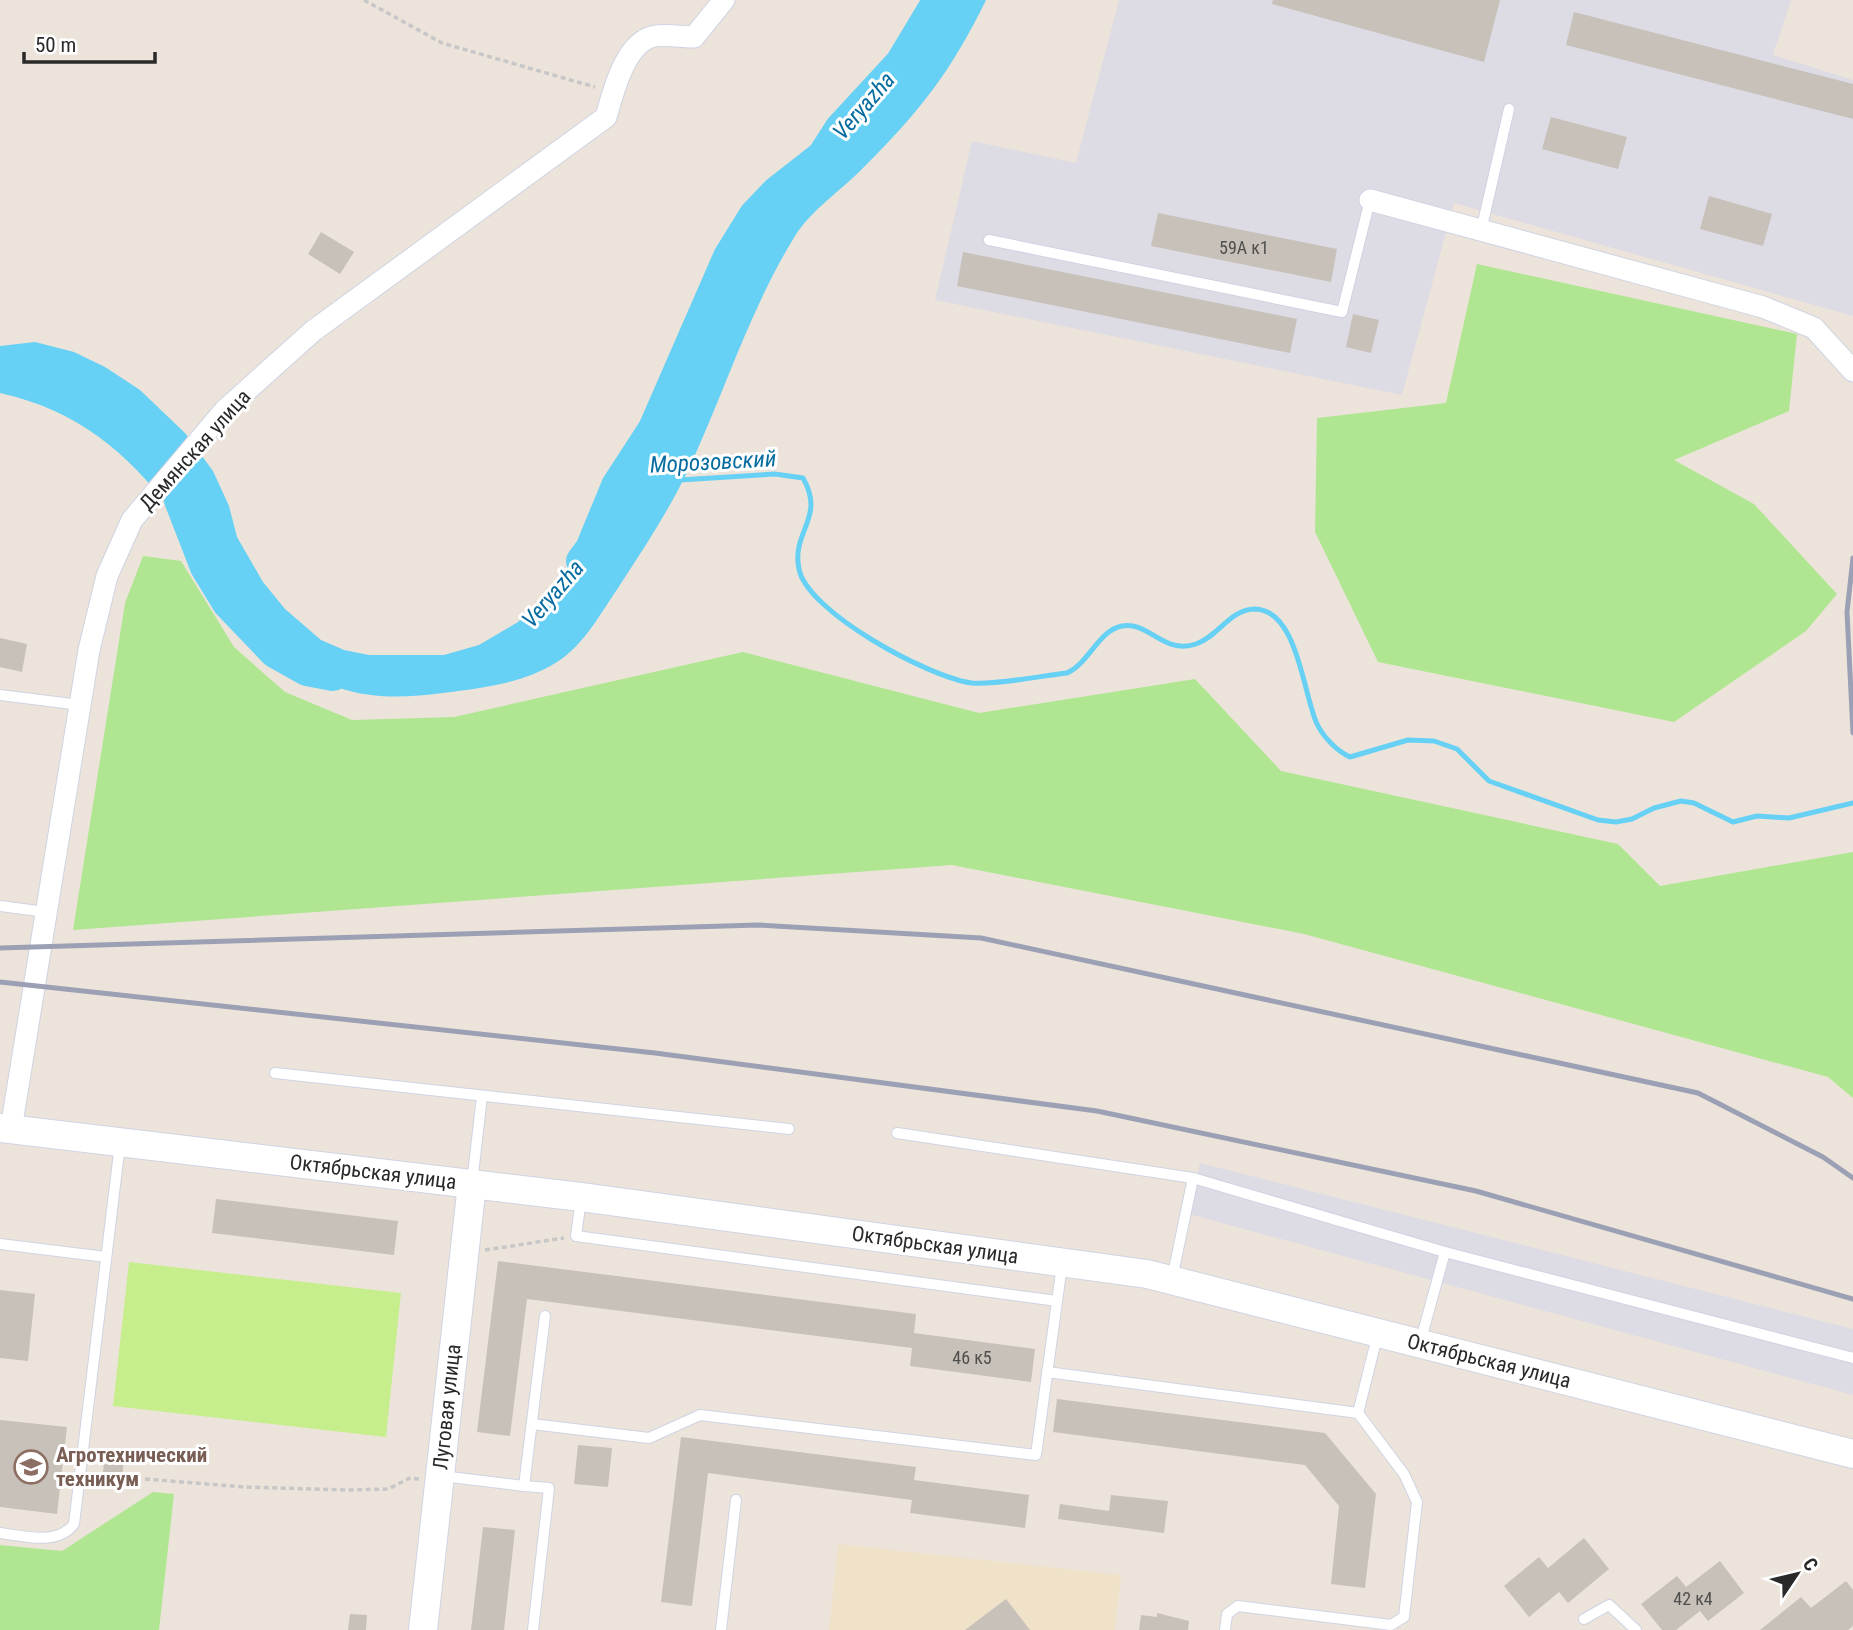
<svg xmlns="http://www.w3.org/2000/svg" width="1853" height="1630" viewBox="0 0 1853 1630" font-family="'Roboto Condensed',sans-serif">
<rect width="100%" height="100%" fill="#ece4da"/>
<!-- industrial -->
<g fill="#dddbe4">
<polygon points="1119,0 1791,0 1773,55 1853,80 1853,316 1454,203 1402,395 935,300 972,141 1076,163"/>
<polygon points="1200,1163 1853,1329 1853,1395 1189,1214"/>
</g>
<!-- education -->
<polygon fill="#efe2c8" points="838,1544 1121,1575 1115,1630 829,1630"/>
<!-- green -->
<g fill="#b0e692">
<polygon points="1477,264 1797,334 1789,411 1674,460 1754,504 1837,594 1806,631 1674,722 1378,662 1315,532 1317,418 1446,403"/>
<polygon points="143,556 181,561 234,647 285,692 352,720 454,717 743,652 979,713 1195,679 1281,771 1618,844 1660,886 1853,852 1853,1098 1828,1077 1304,934 952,865 73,930 125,603"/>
<polygon points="153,1492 174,1494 159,1630 0,1630 0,1545 62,1551"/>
</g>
<!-- pitch -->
<polygon fill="#c6ee8d" points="129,1262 401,1293 386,1437 113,1406"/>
<!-- water -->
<path fill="#66d0f5" d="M946,0H986C951,72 920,111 864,167C842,190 812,209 795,236C750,309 726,388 690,466C670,509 644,548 618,588C600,614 584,645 557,662C522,684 482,688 443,693C390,700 345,699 300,668C255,637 230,592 200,549C146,472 95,414 0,393V346L35,342L74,352L105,367L140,390L185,433L213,471L229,506L237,537L263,582L285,609L321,640L344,650L369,655H444L479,645L518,622L576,564L604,522L673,386L727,266L769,193L795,165L838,142L928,40Z"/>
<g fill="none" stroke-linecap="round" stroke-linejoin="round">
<!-- stream -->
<path stroke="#66d0f5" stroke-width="5" d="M680,480L775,474L803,478C826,518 791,531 799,569C807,612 930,678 972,683C997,685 1040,676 1067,673C1089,663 1099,630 1122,626C1149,621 1163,655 1196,644C1218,637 1230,609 1255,609C1298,610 1303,694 1317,724C1324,738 1337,751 1350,757L1408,740L1434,741L1457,749L1489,781L1598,820L1616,822L1632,819L1654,808L1681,801L1694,803L1733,822L1757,816L1789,818L1853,803"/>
<!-- river -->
<g stroke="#66d0f5" stroke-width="32">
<polyline points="180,500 206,567 228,603 275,652 307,670 333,675"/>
<polyline points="582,561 591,549 617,486 654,429 729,257 755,215 777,192 823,156 841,128 901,63 939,0"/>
</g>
</g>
<!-- building -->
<g fill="#c7c1b9">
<polygon points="1273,0 1500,0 1484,62 1272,4"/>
<polygon points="1574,12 1853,84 1853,119 1566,45"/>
<polygon points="1551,117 1627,137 1618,169 1542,149"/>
<polygon points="1709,196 1772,214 1763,246 1700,229"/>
<polygon points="1158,213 1337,249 1331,282 1151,246"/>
<polygon points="321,232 354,252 340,274 308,254"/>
<polygon points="963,252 1297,319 1290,353 957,286"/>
<polygon points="1353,314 1379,320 1371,353 1346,347"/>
<polygon points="0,638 27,644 22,672 0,667"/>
<polygon points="216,1199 398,1221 394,1255 212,1233"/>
<polygon points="498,1261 916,1314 914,1333 1035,1349 1031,1382 910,1366 912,1348 527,1299 510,1436 477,1432"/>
<polygon points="0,1290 35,1294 28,1361 0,1358"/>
<polygon points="1057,1399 1325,1433 1376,1494 1365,1588 1331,1584 1339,1506 1305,1465 1053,1432"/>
<polygon points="0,1420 67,1427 57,1514 0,1507"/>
<polygon points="681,1437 916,1467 914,1480 1029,1495 1025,1528 910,1513 912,1500 708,1473 692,1606 661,1602"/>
<polygon points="578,1445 612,1448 608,1487 574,1484"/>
<polygon points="105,1450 124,1452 122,1484 102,1483"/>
<polygon points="1111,1495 1168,1501 1164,1533 1058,1519 1060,1504 1109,1511"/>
<polygon points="483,1527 515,1530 504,1630 471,1630"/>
<polygon points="1584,1538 1609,1569 1568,1603 1559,1592 1529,1617 1504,1586 1539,1557 1548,1568"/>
<polygon points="1720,1561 1744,1593 1708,1621 1700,1611 1676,1630 1662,1630 1641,1604 1677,1576 1686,1587"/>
<polygon points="1846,1581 1853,1590 1853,1626 1848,1630 1760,1630 1801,1597 1811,1608"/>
<polygon points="1006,1599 1030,1630 965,1630"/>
<polygon points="1157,1613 1189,1621 1188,1630 1139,1630 1141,1615 1157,1617"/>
<polygon points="350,1614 367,1615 366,1630 348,1630"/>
</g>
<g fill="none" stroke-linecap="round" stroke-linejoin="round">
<defs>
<g id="lane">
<polyline points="1481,231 1509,109"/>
<polyline points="989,240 1342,312 1370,200"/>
<polyline points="0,695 80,705"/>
<polyline points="0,906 46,912"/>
<polyline points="275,1073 789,1129"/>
<polyline points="897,1133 1193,1178 1172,1279"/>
<polyline points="1193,1178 1445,1252 1853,1358"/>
<polyline points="472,1183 482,1096"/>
<polyline points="581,1199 576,1236 1057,1301"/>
<polyline points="0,1244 106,1257"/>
<polyline points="1420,1343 1445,1252"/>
<polyline points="1047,1372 1358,1413"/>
<polyline points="532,1424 649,1438 700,1415 1036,1455 1062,1265"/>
<polyline points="442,1476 524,1486 545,1316"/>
<polyline points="524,1486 549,1488 533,1630"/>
<path d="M0,1533C24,1536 57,1546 74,1524L120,1144"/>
<polyline points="1584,1619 1609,1605 1636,1630"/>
<polyline points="721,1630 736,1500"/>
<polyline points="1225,1630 1227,1614 1238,1606 1391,1625 1404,1617 1417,1502 1404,1474 1358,1413 1378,1333"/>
</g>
<g id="street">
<polyline points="1370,200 1763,307 1814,328 1853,371"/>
<path d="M11,1129L89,650L107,576L132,520L225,410L313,331L606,117C613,93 625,41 655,36C667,34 682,37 694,37L724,0"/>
</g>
<g id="secondary">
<polyline points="0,1128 581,1197 1147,1274 1853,1454"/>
<polyline points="423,1630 472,1184"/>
</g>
</defs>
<!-- lane casing -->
<use href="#lane" stroke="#cfd3e3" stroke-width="12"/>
<!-- street casing -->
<use href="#street" stroke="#cfd3e3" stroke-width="23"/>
<!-- secondary casing -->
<use href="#secondary" stroke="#cfd3e3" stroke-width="30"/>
<!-- path -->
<g stroke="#c7c7c7" stroke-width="3.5" stroke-dasharray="5 3.5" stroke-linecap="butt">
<polyline points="364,0 442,43 595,87"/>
<polyline points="485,1250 564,1238"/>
<polyline points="145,1479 244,1487 347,1490 388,1489 410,1478 420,1479"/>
</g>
<!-- lane -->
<use href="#lane" stroke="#fff" stroke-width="10"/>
<!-- street -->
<use href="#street" stroke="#fff" stroke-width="21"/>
<!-- secondary -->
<use href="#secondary" stroke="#fff" stroke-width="28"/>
<!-- rail -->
<g stroke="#9ca0b5" stroke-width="5">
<polyline points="1853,558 1847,612 1853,733"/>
<polyline points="0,948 758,925 981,938 1698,1093 1823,1157 1853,1178"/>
<polyline points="0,982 655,1053 1097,1111 1476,1191 1853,1299"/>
</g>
</g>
<!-- icons -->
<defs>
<symbol id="university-ring" viewBox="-11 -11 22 22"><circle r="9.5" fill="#fff" stroke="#8d6e63" stroke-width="1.5"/><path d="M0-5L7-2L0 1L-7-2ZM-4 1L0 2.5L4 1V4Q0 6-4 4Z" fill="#8d6e63"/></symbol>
</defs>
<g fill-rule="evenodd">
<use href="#university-ring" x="12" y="1448" width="38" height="38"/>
</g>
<g text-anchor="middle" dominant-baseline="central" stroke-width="6" stroke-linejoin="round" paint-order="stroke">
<!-- number labels -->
<g font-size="18" fill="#504f4d">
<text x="1244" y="247">59А к1</text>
<text x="972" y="1357">46 к5</text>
<text x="1693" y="1598">42 к4</text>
</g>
<!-- street labels -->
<g font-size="21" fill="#292929" stroke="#fff">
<text transform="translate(195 450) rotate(-48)">Демянская улица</text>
<text transform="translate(373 1172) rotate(7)">Октябрьская улица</text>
<text transform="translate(935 1245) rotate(8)">Октябрьская улица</text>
<text transform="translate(1489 1361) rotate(14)">Октябрьская улица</text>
<text transform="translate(447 1407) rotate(-84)">Луговая улица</text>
</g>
<!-- education labels -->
<g font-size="21" font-weight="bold" fill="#785e54" stroke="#fff" text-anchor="start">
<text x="56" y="1455">Агротехнический<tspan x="56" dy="24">техникум</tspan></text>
</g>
<!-- water labels -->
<g font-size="23" font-style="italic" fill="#066ca0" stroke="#fff">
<text transform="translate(864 106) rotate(-49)">Veryazha</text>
<text transform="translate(713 462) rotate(-3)">Морозовский</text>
<text transform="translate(553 594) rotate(-49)">Veryazha</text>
</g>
</g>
<!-- north arrow -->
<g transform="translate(1797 1574) rotate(55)" stroke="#ffffff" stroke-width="5" paint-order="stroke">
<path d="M0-5L12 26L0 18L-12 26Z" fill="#292929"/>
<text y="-10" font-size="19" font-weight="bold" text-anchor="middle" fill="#292929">С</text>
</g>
<!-- scale -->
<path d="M24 52v10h131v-10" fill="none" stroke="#292929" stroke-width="3.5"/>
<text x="35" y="52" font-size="21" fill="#292929" stroke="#ffffff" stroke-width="5" paint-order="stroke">50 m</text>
</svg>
